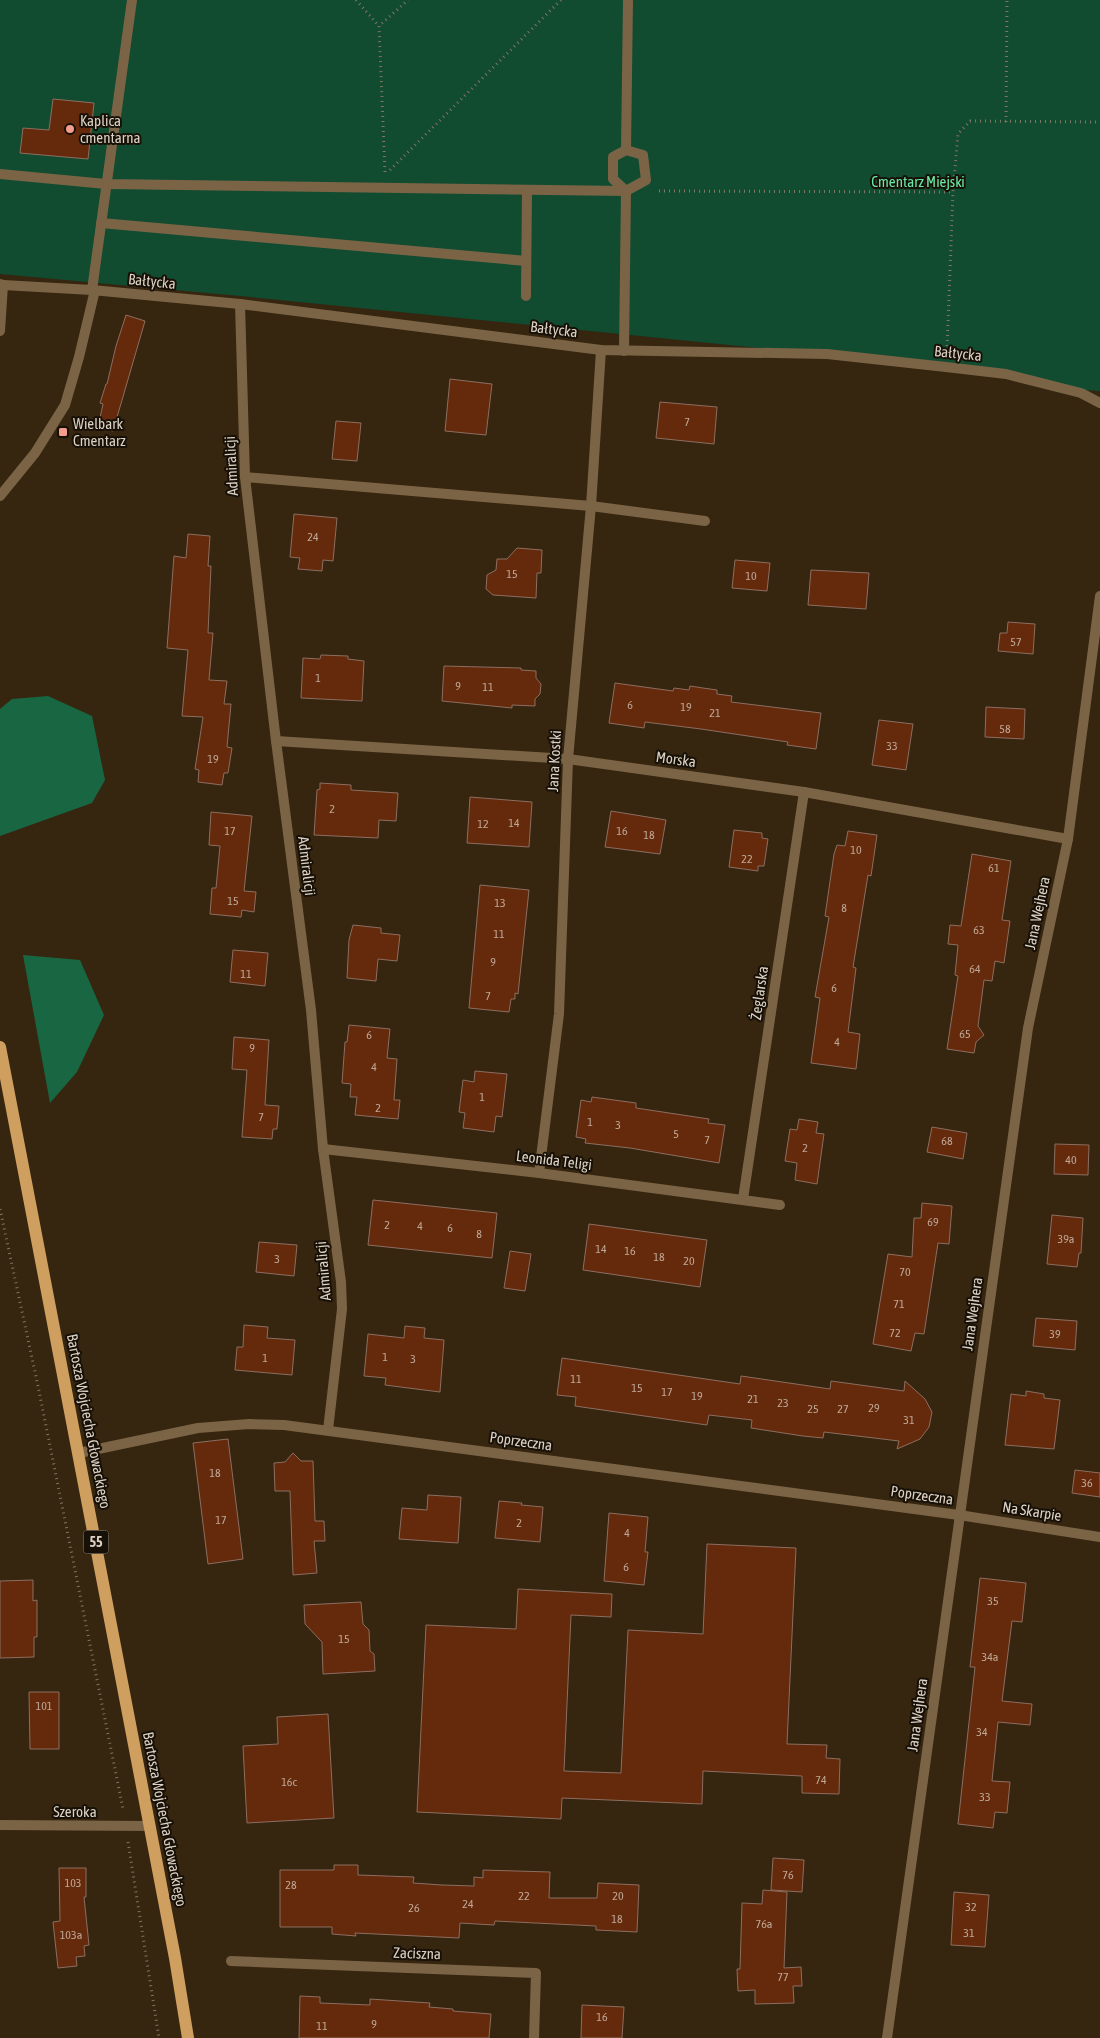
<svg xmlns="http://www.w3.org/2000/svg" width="1100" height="2038" viewBox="0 0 1100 2038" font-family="'Asap Condensed',sans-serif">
<rect width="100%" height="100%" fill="#36250f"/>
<!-- green -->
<polygon fill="#114b30" points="0,0 1100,0 1100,391 1066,389 979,370 240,296 0,274"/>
<!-- forest -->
<g fill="#196642">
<polygon points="48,696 92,716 105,780 92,803 0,836 0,709 12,699"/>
<polygon points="23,955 80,960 104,1015 77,1072 50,1103"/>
</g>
<!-- building -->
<g fill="#652a0b" stroke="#8c6e61">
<polygon points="53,99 94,103 88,159 20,153 23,128 49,130"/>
<polygon points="126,315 145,321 113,431 98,427 103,404 100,403 106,384 107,384 116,346"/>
<polygon points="450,379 492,384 486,435 445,431"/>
<polygon points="660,402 717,407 714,444 656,438"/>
<polygon points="336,421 361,423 357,461 332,459"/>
<polygon points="294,514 337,518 333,561 323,560 322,571 298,569 300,558 290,557"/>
<polygon points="188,534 210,536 208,566 211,566 208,633 213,633 209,680 227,681 224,704 231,704 227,747 232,748 228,773 224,773 222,785 198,782 199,770 195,769 203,717 182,716 188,650 167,648 174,556 186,558"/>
<polygon points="517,548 542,550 541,573 537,573 536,598 493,595 486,589 487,575 496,570 497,559 507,559"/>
<polygon points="735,560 770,563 767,591 732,588"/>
<polygon points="811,570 869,573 866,609 808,605"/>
<polygon points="1008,622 1035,624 1033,654 998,651 1000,633 1007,633"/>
<polygon points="321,655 348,656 348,659 364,661 362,701 301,698 303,658 320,659"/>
<polygon points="444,666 521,668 521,670 536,671 536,678 541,684 540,694 535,699 535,706 512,705 512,708 442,701"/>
<polygon points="615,683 673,691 674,688 689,690 690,686 703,688 717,690 717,694 732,696 731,702 821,713 816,749 787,745 788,742 701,729 645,722 644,728 609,723"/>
<polygon points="986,707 1025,709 1024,739 985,737"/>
<polygon points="879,720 913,724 906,770 872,765"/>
<polygon points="320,783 351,785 351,790 398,793 396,821 379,820 378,838 314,835 317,790 320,789"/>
<polygon points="470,797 532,802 529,847 467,843"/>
<polygon points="611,811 666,820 660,854 605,847"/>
<polygon points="211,812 252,816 244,891 256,892 254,912 242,910 241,917 210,914 212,888 216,888 220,846 209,845"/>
<polygon points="734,830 762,833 762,838 768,839 764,866 758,866 758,871 729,867"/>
<polygon points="848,831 877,835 871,876 868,875 853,967 856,968 848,1032 860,1034 856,1069 811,1063 820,998 815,997 829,917 825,916 834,854 837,845 845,846"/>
<polygon points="972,854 1011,861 1002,920 1010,921 1004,963 995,961 992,981 984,980 978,1026 984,1035 976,1042 974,1053 947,1049 958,976 955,975 958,945 948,944 950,925 961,926"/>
<polygon points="480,885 529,890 518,994 515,993 515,999 511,999 509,1012 469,1008"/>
<polygon points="353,925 381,928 381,933 400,935 397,961 378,959 376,981 347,978 349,940"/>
<polygon points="233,950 268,953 265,986 230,982"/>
<polygon points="349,1025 390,1029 387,1058 397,1059 394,1100 400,1100 398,1119 355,1115 357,1097 350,1097 351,1084 342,1083 345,1042 347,1042"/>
<polygon points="234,1037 269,1040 265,1105 279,1106 277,1129 273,1129 272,1139 242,1137 247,1070 232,1069"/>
<polygon points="475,1071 507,1074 502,1117 496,1116 494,1132 463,1128 465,1113 459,1112 463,1080 474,1082"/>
<polygon points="592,1097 636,1103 636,1108 709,1119 708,1123 725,1125 719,1163 630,1148 585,1143 586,1139 576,1137 581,1100 591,1102"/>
<polygon points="799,1119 818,1122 816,1133 824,1134 817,1184 795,1180 797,1163 785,1161 790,1129 797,1130"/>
<polygon points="932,1127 967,1133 963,1159 927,1152"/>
<polygon points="1055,1144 1089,1145 1088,1175 1054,1174"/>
<polygon points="373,1200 497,1213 492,1258 368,1245"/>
<polygon points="922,1203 952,1206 949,1244 938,1243 924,1334 915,1333 911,1351 873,1344 888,1254 912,1257 914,1218 921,1218"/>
<polygon points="1052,1215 1083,1218 1081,1253 1079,1253 1077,1267 1047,1264"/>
<polygon points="589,1224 707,1240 700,1287 583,1270"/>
<polygon points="259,1242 297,1245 294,1276 256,1272"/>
<polygon points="510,1251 531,1254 525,1291 504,1288"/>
<polygon points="1036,1318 1077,1321 1075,1350 1033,1346"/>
<polygon points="244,1325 268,1327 267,1338 295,1340 292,1375 235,1370 237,1347 243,1347"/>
<polygon points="405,1326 425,1328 424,1338 444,1340 440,1392 385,1385 386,1378 364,1376 368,1334 404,1338"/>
<polygon points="562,1358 740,1384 741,1376 830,1389 831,1381 904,1391 905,1381 925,1399 932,1412 929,1427 920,1439 897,1449 899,1441 824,1432 823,1438 803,1436 751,1428 752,1420 709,1415 707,1425 575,1406 576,1397 557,1395"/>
<polygon points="1026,1391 1044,1394 1044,1398 1060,1400 1054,1449 1005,1445 1011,1394 1026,1396"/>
<polygon points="228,1439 243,1559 208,1564 193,1443"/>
<polygon points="293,1453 301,1461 313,1461 315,1521 324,1521 325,1541 314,1541 317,1573 293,1575 290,1491 275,1491 274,1463 285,1462"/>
<polygon points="1075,1470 1100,1473 1100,1497 1072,1493"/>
<polygon points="428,1495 461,1497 458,1543 399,1539 402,1508 427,1510"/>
<polygon points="499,1501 522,1503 521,1505 543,1507 540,1542 495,1538"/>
<polygon points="609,1513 648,1517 645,1552 648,1552 644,1585 604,1581"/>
<polygon points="707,1544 796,1548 787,1744 827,1745 826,1758 840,1759 839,1794 802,1793 802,1776 703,1771 702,1804 562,1798 561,1819 417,1812 426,1625 516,1629 518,1589 612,1594 611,1617 571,1615 564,1771 621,1773 628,1630 703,1634"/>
<polygon points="980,1578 1026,1583 1022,1622 1012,1621 1002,1701 1032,1704 1030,1725 998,1722 992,1781 1010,1782 1007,1813 995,1812 993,1828 958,1824 975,1667 970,1667"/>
<polygon points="33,1580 33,1601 37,1600 37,1637 34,1637 34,1657 0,1658 0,1581"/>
<polygon points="361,1602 363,1624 369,1630 370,1651 374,1654 375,1671 323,1674 322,1642 305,1624 304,1605"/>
<polygon points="29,1692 59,1692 59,1749 30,1749"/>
<polygon points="328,1714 334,1818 247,1823 243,1746 278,1744 277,1717"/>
<polygon points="773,1858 804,1860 802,1892 771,1890"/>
<polygon points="334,1865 358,1865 358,1875 414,1877 413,1883 442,1885 474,1886 474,1877 483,1878 483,1870 550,1872 549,1898 597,1898 598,1883 639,1885 637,1932 596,1930 596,1926 495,1921 494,1925 460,1923 459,1938 355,1933 356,1936 332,1934 332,1927 280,1927 280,1870 334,1870"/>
<polygon points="59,1868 86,1868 86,1897 84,1897 89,1945 84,1946 85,1956 76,1957 77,1966 58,1968 53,1922 60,1921"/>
<polygon points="763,1890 787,1892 784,1968 801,1967 802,1986 793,1986 794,2003 755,2004 755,1990 738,1991 737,1969 740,1969 742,1903 762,1904"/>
<polygon points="954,1892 989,1895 985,1947 951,1945"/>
<polygon points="300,1996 320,1997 320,2003 370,2005 370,1999 430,2003 429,2007 453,2009 453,2011 491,2014 489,2038 299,2038"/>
<polygon points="582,2005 624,2007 622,2038 581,2038"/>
</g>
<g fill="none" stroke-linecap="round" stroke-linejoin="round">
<!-- path -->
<g stroke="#837563" stroke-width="3" stroke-dasharray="1 4" stroke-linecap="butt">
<polyline points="356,0 379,26"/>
<polyline points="1006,122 1007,0"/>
<polyline points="390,170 561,0"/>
<polyline points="385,172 379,26 408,0"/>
<polyline points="659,191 953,192"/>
<polyline points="947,351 953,192 958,134 970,121 1100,122"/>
<polyline points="0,1209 38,1386 123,1809"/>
<polyline points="128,1842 159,2038"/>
</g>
<!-- service -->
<g stroke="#7b6446" stroke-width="10">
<polyline points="0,284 3,285 0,331"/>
<polyline points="245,477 591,506 705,521"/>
<polyline points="0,496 35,453 65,405 79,357 95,290"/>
</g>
<!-- pedestrian -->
<g stroke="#7b6446" stroke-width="10">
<polyline points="0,174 106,184 626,191 646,180 643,155 626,150"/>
<polyline points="101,223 526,261"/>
<polyline points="92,290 132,0"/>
<polyline points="526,296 527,190"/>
<polyline points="624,351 626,191 613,179 613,157 626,150 628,0"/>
</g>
<!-- minor -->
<g stroke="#7b6446" stroke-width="10">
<polyline points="3,285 92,290 240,304 601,350 827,354 946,367 1006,374 1081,393 1100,403"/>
<polyline points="240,304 245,477 276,741 311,1010 323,1149 341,1282 342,1309 328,1430"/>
<polyline points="276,741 568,759 804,792 1068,839"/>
<polyline points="323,1149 539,1173 780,1205"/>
<polyline points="539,1173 559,1014 568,759 591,506 601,350"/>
<polyline points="743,1199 804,792"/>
<polyline points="79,1453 198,1428 249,1424 284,1425 959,1515 1100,1537"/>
<polyline points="0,1825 150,1826"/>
<polyline points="231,1961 536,1973 534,2038"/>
<polyline points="887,2038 1028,1028 1068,839 1100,596"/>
</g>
<!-- primary -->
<polyline stroke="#ce9f5e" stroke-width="12" points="0,1047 175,1958 188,2038"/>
</g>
<!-- markers -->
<g fill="#f49d8c" stroke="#171007" stroke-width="2">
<circle cx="70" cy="129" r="5"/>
<rect x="58" y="427" width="10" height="10" rx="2.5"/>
</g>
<g text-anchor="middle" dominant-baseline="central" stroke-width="4" stroke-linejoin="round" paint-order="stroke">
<!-- number labels -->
<g font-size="12" fill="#bea796">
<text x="687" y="422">7</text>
<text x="313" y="537">24</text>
<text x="512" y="574">15</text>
<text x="751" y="576">10</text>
<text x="1016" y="642">57</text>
<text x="318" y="678">1</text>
<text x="458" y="686">9</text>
<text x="488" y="687">11</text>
<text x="630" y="705">6</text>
<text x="686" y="707">19</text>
<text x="715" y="713">21</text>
<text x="1005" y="729">58</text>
<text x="892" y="746">33</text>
<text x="213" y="759">19</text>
<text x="332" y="809">2</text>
<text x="514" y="823">14</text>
<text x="483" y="824">12</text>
<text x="230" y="831">17</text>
<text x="622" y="831">16</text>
<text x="649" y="835">18</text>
<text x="856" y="850">10</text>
<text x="747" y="859">22</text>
<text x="994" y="868">61</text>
<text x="233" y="901">15</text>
<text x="500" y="903">13</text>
<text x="844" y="908">8</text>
<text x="979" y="930">63</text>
<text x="499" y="934">11</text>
<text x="493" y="962">9</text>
<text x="975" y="969">64</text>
<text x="246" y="974">11</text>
<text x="834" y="988">6</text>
<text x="488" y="996">7</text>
<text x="965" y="1034">65</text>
<text x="369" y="1035">6</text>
<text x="837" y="1042">4</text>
<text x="252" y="1048">9</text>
<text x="374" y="1067">4</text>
<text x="482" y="1097">1</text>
<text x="378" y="1108">2</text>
<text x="261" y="1117">7</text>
<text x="590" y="1122">1</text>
<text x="618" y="1125">3</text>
<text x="676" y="1134">5</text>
<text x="707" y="1140">7</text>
<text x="947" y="1141">68</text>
<text x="805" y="1148">2</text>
<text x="1071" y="1160">40</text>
<text x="933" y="1222">69</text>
<text x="387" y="1225">2</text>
<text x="420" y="1226">4</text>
<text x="450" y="1228">6</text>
<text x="479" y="1234">8</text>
<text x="1066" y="1239">39a</text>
<text x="601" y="1249">14</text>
<text x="630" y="1251">16</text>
<text x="659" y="1257">18</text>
<text x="277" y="1259">3</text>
<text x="689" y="1261">20</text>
<text x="905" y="1272">70</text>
<text x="899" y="1304">71</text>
<text x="895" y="1333">72</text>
<text x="1055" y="1334">39</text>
<text x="385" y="1357">1</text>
<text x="265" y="1358">1</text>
<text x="413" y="1359">3</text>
<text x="576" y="1379">11</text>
<text x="637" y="1388">15</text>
<text x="667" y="1392">17</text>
<text x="697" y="1396">19</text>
<text x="753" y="1399">21</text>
<text x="783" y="1403">23</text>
<text x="874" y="1408">29</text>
<text x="813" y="1409">25</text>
<text x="843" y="1409">27</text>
<text x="909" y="1420">31</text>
<text x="215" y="1473">18</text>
<text x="1087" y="1483">36</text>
<text x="221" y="1520">17</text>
<text x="519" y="1523">2</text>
<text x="627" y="1533">4</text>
<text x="626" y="1567">6</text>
<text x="993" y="1601">35</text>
<text x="344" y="1639">15</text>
<text x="990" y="1657">34a</text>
<text x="44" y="1706">101</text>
<text x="982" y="1732">34</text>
<text x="821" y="1780">74</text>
<text x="289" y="1782">16c</text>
<text x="985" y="1797">33</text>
<text x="788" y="1875">76</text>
<text x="73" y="1883">103</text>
<text x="291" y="1885">28</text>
<text x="524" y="1896">22</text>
<text x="618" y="1896">20</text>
<text x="468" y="1904">24</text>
<text x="971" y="1907">32</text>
<text x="414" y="1908">26</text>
<text x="617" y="1919">18</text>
<text x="764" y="1924">76a</text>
<text x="969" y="1933">31</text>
<text x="71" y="1935">103a</text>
<text x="783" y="1977">77</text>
<text x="602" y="2017">16</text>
<text x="374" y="2024">9</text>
<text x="322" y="2026">11</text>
</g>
<!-- shield labels -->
<rect fill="#171007" stroke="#a1978b" stroke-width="1" x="83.5" y="1530.5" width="25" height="23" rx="4"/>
<g font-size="14" font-weight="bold" fill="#dcd1c4">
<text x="96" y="1542">55</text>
</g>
<!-- poi labels -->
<g font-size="15" fill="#dcd1c4" stroke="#171007" text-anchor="start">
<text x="80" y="120">Kaplica<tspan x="80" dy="17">cmentarna</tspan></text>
<text x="73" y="423">Wielbark<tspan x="73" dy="17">Cmentarz</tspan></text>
</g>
<!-- park labels -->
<g font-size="15" fill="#69e9a7" stroke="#171007">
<text x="918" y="181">Cmentarz Miejski</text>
</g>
<!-- street labels -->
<g font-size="15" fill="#dcd1c4" stroke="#171007">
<text transform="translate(152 281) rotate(6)">Bałtycka</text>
<text transform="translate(554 329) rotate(7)">Bałtycka</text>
<text transform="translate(958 353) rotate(6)">Bałtycka</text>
<text transform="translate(231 466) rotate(-93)">Admiralicji</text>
<text transform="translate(676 759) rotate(8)">Morska</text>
<text transform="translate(554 761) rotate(-87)">Jana Kostki</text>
<text transform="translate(307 866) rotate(83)">Admiralicji</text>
<text transform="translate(1037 913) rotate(-78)">Jana Wejhera</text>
<text transform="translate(759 993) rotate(-82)">Żeglarska</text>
<text transform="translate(554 1160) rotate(7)">Leonida Teligi</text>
<text transform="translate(323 1271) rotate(-95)">Admiralicji</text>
<text transform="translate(972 1314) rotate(-82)">Jana Wejhera</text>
<text transform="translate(89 1421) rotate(79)">Bartosza Wojciecha Głowackiego</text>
<text transform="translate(521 1441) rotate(8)">Poprzeczna</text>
<text transform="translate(922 1495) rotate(8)">Poprzeczna</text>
<text transform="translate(1032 1511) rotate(9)">Na Skarpie</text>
<text transform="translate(917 1715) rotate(-82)">Jana Wejhera</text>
<text x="75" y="1811">Szeroka</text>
<text transform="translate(165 1819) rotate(79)">Bartosza Wojciecha Głowackiego</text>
<text transform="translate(417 1953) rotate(2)">Zaciszna</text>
</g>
</g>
</svg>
